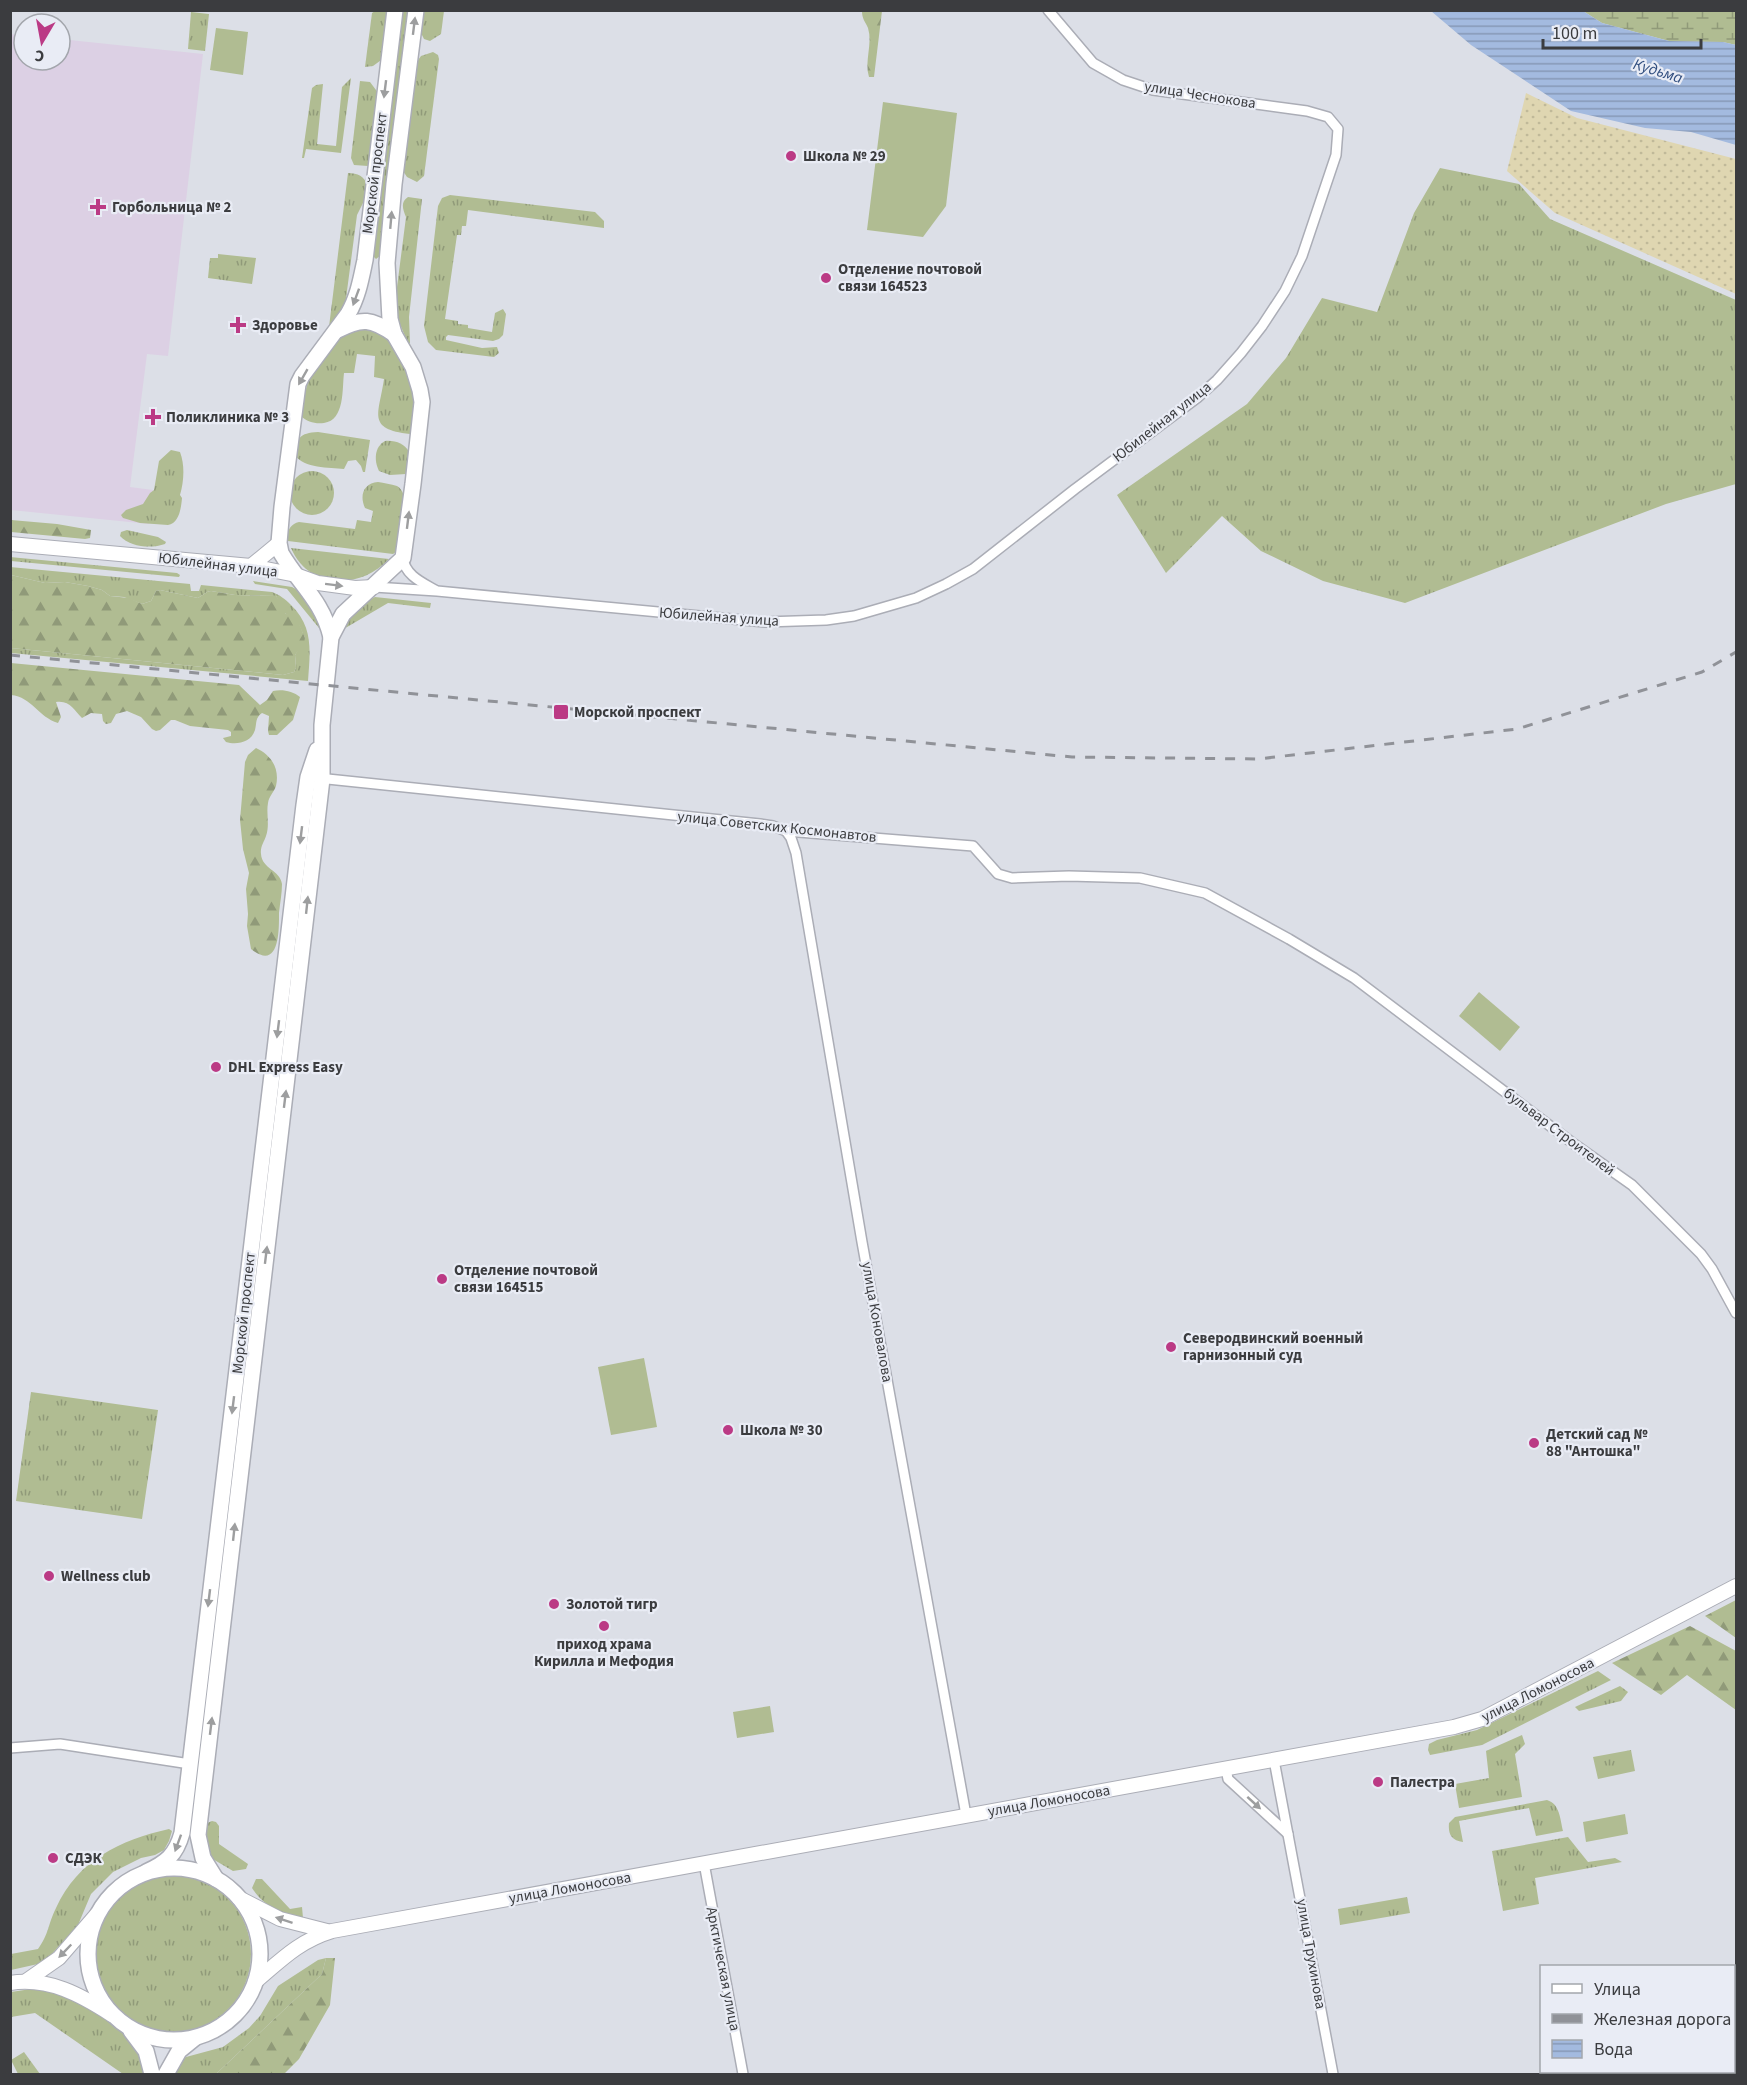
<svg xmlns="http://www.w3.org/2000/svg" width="1747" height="2085" viewBox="0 0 1747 2085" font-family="'Source Sans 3',sans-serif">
<defs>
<pattern id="grass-tufts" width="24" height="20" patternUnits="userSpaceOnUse" patternTransform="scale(1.5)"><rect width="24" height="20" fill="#b0bc92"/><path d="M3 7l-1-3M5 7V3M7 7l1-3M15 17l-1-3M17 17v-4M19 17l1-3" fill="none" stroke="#909a79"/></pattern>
<pattern id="forest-firs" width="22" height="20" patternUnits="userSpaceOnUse" patternTransform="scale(1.5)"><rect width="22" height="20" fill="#b0bc92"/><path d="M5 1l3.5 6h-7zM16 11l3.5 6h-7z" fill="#909a79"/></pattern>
<pattern id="wetland-marsh" width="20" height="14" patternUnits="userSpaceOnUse" patternTransform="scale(1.5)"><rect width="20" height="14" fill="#b0bc92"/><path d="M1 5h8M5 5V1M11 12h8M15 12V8" fill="none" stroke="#909a79"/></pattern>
<pattern id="sand-dots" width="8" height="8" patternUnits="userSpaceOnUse" patternTransform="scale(1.5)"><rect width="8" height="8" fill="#dfd6b1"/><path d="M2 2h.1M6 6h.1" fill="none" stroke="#c0b999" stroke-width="1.8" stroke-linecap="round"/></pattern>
<pattern id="water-rules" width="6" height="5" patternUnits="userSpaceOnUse" patternTransform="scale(1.5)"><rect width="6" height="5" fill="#a3badf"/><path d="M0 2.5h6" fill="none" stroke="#8698b6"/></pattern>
</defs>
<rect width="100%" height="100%" fill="#dcdfe7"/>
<!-- medical -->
<polygon fill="#dcd0e4" points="10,34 24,36 24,60 60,60 60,39 203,54 168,356 147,354 130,487 153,490 149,524 11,510"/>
<!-- grass -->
<g fill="url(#grass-tufts)">
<polygon points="375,11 390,11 384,58 373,66 365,67 372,13"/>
<polygon points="402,11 410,11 380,256 376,259 372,255"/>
<polygon points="423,11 444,11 441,34 430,41 424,39 420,31"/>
<polygon points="191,12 209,14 205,51 188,49"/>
<polygon points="433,52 438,55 439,59 424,176 417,182 407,177 403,171 416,63 421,56"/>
<polygon points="351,78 341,153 306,149 304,158 302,158 312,88 316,85 323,84 317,144 336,146 342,87"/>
<polygon points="360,81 370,82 379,94 371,162 368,166 354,165 351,158"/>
<polygon points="1440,168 1519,184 1550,219 1736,300 1736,484 1666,504 1405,603 1323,581 1261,551 1222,516 1166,573 1117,495 1247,404 1286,358 1322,298 1377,312 1414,213"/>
<path d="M348,173C358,173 364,176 368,186L366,197L357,215L345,306L333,326L329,327Z"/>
<polygon points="450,195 595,212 604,221 604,228 468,210 466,226 462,226 461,235 457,235 445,319 458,321 458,324 468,325 468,328 492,332 495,313 503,309 506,314 503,335 499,339 493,341 448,335 446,337 446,340 482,348 497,347 499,353 494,357 436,350 428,342 424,326 438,206 442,198"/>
<path d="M408,197L422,199L409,317L410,343H408L396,315V295L406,217C403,210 400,202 408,197Z"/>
<polygon points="218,254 256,258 252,284 208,278 210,258 218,258"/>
<path d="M361,328L375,330L387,335L407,365L417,397L414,430L410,434C366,429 379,414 384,379L374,377L375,356L357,354L354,373H344C342,389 345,420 324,423C315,424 307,422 301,416C305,379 314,366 339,338L344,334Z"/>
<path d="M318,432L370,440L365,472H363L361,466L356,460L348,461L344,469C329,467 304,469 295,455C297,438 299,433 318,432Z"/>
<path d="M385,441C405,439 419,456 406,474L390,475L379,471C374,461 374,447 385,441Z"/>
<path d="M171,450L180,452C185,465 184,481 180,495L182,498C181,509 179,523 168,525L140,523L123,518L121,515L126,510L143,504L150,493L154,490L159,461Z"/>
<circle cx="312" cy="493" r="22"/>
<path d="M378,482C384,483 391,484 397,486C413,495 401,534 399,550L393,554L288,541C286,532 290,524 299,522L355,529L357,520L371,522L373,511L365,508C359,495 364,483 378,482Z"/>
<path d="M127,530L158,537L166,542L165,544C151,549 130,547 120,536L121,532Z"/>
<path d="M291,548L389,559C360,590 309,590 291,548Z"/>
<polygon points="10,557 177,573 180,575 179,577 11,561"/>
<path d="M10,567L190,584L191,591H199L201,585L272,592C280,595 285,599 291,605C314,627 310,652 308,681L11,653V648L283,675L294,672L296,668L295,655L305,638L299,625L285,613L276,596L235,595L211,591L207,592L198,598L160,590L156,591L151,601L142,604L124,597L110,596L102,590L88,586L65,582L45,583L11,575Z"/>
<polygon points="253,581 292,587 301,592 325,629 319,628 287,589 255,584"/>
<path d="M375,597L431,603L430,608L388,603L342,630C351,616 360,604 375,597Z"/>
<polygon points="31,1392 158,1410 142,1519 16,1501"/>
<polygon points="1598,1671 1611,1680 1482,1745 1430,1755 1428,1750 1429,1744 1437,1740 1477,1730"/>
<polygon points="1620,1686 1628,1692 1621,1701 1579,1711 1575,1707"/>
<polygon points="1522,1735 1525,1744 1515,1754 1522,1797 1459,1808 1455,1784 1489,1778 1486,1751"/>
<polygon points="1631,1750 1635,1771 1598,1779 1593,1757"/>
<path d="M1547,1800C1560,1804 1560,1819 1563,1831L1536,1836L1529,1808L1459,1821L1463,1842C1451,1840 1448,1834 1449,1823L1455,1817Z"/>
<polygon points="212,1821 216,1822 219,1826 219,1844 248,1864 246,1869 233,1871 211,1858 205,1850 205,1824"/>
<path d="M169,1829L172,1831L169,1841L164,1850L155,1855L141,1858L113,1872L91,1894L78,1925L50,1956L38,1964L11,1970V1954L38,1949C49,1934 48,1924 56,1908C78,1860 120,1840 169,1829Z"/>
<polygon points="1568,1837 1588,1862 1615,1858 1622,1862 1535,1878 1539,1904 1503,1911 1492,1851"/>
<circle cx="172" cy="1954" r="79"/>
<path d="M256,1879H262L290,1909L302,1907L303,1918C284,1918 262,1904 252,1888Z"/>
<polygon points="1407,1897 1410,1913 1340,1925 1338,1909"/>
<polygon points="326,1958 322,1974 216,2074 173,2074 178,2062 186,2057 223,2047 249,2028 260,2016 278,1986 318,1960"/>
<polygon points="31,1989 57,1992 107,2017 125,2032 142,2053 147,2074 123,2074 35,2013 11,2017 11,1992"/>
<polygon points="24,2052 40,2074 18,2074 11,2060"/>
</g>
<!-- forest -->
<g fill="url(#forest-firs)">
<path d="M862,11H882L874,77H869C864,61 873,44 868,28C865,21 862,19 862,11Z"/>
<polygon points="11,520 57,524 91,530 90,538 85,539 11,532"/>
<polygon points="11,575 45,583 65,582 88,586 102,590 110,596 129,598 142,604 151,601 156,591 160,590 198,598 207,592 211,591 235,595 276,596 285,608 285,613 298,621 305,638 304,643 295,655 296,668 294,672 283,675 11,648"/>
<path d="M11,663L239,685L260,705L267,700L273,691C282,689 293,691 300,697L293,720L277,735H269L268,731L269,716L262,713C255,718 257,722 255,730C251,743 236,745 226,742L223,738L231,736V732L228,730L190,726L175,720H171L160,730L156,731L152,729L141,717L127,711L116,714L111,723L106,724L103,721L102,714L91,713L82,718C74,710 70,700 56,702L61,717L58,723C38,717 32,697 11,695Z"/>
<path d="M256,748C271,755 280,768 276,786C274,792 269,796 268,803C266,814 270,825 266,836C264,842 260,847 261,854C262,869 280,870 282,884C282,893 280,903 279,913C279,929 280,972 251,949L247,926L248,914L246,889L249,873L243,849L240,820L245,762L248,755Z"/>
<polygon points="1736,1600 1736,1638 1705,1616"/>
<polygon points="1690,1626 1736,1651 1736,1710 1687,1675 1661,1695 1612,1663"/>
<polygon points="326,1958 335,1958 330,2005 299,2059 284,2074 216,2074 322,1974"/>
</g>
<!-- wetland -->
<polygon fill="url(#wetland-marsh)" points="1583,11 1736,11 1736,45 1723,42 1669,41 1602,23"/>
<!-- sand -->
<polygon fill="url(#sand-dots)" points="1526,93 1577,118 1736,159 1736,294 1555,213 1507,171"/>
<!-- garden -->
<g fill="#b0bc92">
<polygon points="216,28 248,32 243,75 210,70"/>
<polygon points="883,102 957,113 946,206 923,237 867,230"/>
<polygon points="1479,992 1520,1027 1500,1051 1459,1016"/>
<polygon points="644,1358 657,1427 611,1435 598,1367"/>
<polygon points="770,1706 774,1732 737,1738 733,1712"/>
<polygon points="1625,1814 1628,1834 1586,1842 1583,1822"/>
</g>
<!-- water -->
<polygon fill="url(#water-rules)" points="1431,11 1583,11 1602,23 1669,41 1723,42 1736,45 1736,145 1691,132 1645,128 1571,111 1471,45"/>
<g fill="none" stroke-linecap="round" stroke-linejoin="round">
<defs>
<g id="street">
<path d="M403,558C405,575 421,582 435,590"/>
<polyline points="374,587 437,591 765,622 826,620 854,616 916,598 946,584 973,569 1075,489 1197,398 1217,380 1241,353 1262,326 1285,291 1302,256 1336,155 1338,129 1328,117 1307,111 1153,90 1123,80 1093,63 1048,10"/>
<polyline points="318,778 760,824 773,826 786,831 973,846 998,874 1012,878 1069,876 1140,878 1205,893 1289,939 1354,978 1574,1144 1632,1185 1701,1254 1712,1269 1736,1313"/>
<polyline points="786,831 791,838 796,853 862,1242 966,1815"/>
<polyline points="10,1748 60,1744 190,1764"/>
<polyline points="1274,1760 1333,2074"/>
<polyline points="1226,1769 1228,1779 1288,1834"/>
<polyline points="704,1863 743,2074"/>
</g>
<g id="secondary">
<polyline points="10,544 251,566 296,575 318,583 355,588 374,587"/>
<polyline points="251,566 279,543"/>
<polyline points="239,1898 280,1919 327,1931"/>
<polyline points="26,1981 59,1958 97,1914"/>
<path d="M255,1982C281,1960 299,1941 332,1931L1454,1727L1482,1719L1736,1586"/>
<path d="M10,1983C49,1977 81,1995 112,2015"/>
</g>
<g id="primary">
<path d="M338,330C362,317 372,319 394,334"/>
<path d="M331,637C322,600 299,584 281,553L279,543L282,507L298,384L302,376L348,314C358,297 361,279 365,260L395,10"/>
<circle cx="174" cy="1954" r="86"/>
<path d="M146,1872C166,1863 176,1855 182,1833L304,805L308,777L317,750"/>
<polyline points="216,1879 203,1858 198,1835 322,779 322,725 331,637 343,614 403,558 413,484 422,402 420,390 413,367 394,334 390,319 387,263 394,184 416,10"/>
<polyline points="131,2031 146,2051 152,2074"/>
<polyline points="166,2074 179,2051 195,2038"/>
</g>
</defs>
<!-- street casing -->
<use href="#street" stroke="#abadb6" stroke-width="12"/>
<!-- secondary casing -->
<use href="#secondary" stroke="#abadb6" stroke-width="16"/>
<!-- primary casing -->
<use href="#primary" stroke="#abadb6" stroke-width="18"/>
<!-- street -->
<use href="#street" stroke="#fff" stroke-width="9"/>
<!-- secondary -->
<use href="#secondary" stroke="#fff" stroke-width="14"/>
<!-- primary -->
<use href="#primary" stroke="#fff" stroke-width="15"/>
<!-- rail -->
<polyline stroke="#909298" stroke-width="3" stroke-dasharray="10 10" stroke-linecap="butt" points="10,655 1072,757 1258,759 1517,729 1702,672 1736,652"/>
</g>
<!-- one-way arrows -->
<defs><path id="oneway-solid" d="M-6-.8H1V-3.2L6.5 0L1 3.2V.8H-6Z" transform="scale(1.5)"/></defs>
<g fill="#9d9e9f">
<use href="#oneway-solid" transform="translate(414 26) rotate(-83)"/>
<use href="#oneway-solid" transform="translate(385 89) rotate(97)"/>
<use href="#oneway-solid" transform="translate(391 220) rotate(-85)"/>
<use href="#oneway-solid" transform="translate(356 297) rotate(110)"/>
<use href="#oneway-solid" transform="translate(303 377) rotate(120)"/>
<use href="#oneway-solid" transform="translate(408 520) rotate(-83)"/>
<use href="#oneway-solid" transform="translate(334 585) rotate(7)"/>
<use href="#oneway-solid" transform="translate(301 835) rotate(97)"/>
<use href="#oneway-solid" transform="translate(307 905) rotate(-84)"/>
<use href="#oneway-solid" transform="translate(278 1029) rotate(97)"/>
<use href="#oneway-solid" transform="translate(285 1099) rotate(-83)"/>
<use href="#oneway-solid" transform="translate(266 1255) rotate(-83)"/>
<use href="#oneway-solid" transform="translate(233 1405) rotate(97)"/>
<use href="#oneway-solid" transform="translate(234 1532) rotate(-84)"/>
<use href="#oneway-solid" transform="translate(209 1598) rotate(97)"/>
<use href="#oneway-solid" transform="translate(211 1726) rotate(-83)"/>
<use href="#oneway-solid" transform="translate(1254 1803) rotate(42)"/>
<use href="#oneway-solid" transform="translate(178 1843) rotate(110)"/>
<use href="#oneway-solid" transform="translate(284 1920) rotate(-162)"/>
<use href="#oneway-solid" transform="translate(65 1951) rotate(134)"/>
</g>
<!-- markers -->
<g fill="#bb3a85" stroke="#e9ecf5" stroke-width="2">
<circle cx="791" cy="156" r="6"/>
<path d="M95 198h6v6h6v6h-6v6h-6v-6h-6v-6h6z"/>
<circle cx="826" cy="278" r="6"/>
<path d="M235 316h6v6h6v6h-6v6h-6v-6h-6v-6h6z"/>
<path d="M150 408h6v6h6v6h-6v6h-6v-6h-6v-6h6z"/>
<rect x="553" y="704" width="16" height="16" rx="3"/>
<circle cx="216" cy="1067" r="6"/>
<circle cx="442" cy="1279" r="6"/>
<circle cx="1171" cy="1347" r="6"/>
<circle cx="728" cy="1430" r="6"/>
<circle cx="1534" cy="1443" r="6"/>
<circle cx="49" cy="1576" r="6"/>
<circle cx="554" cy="1604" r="6"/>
<circle cx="604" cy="1626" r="6"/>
<circle cx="1378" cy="1782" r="6"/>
<circle cx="53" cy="1858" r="6"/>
</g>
<g text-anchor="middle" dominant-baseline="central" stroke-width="4.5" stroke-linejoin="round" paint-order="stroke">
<!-- street labels -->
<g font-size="15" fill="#3b3c3f" stroke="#e9ecf5">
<text transform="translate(1200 95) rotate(9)">улица Чеснокова</text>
<text transform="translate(375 173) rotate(-83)">Морской проспект</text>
<text transform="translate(1162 422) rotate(-38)">Юбилейная улица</text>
<text transform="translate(218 565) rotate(7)">Юбилейная улица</text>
<text transform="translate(719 617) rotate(4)">Юбилейная улица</text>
<text transform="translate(777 827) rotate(6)">улица Советских Космонавтов</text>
<text transform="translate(1559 1132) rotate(37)">бульвар Строителей</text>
<text transform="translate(244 1313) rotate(-84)">Морской проспект</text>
<text transform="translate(877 1322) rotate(80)">улица Коновалова</text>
<text transform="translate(1538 1690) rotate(-27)">улица Ломоносова</text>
<text transform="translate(1049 1801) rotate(-10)">улица Ломоносова</text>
<text transform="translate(570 1888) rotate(-10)">улица Ломоносова</text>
<text transform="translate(1311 1954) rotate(80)">улица Трухинова</text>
<text transform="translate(723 1969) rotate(79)">Арктическая улица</text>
</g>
<!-- poi labels -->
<g font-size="15" font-weight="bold" fill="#3b3c3f" stroke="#e9ecf5" text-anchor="start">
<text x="803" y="156">Школа № 29</text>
<text x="112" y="207">Горбольница № 2</text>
<text x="838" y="269">Отделение почтовой<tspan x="838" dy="17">связи 164523</tspan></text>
<text x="252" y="325">Здоровье</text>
<text x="166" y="417">Поликлиника № 3</text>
<text x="574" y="712">Морской проспект</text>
<text x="228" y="1067">DHL Express Easy</text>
<text x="454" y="1270">Отделение почтовой<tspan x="454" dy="17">связи 164515</tspan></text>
<text x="1183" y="1338">Северодвинский военный<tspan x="1183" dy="17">гарнизонный суд</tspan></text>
<text x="740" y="1430">Школа № 30</text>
<text x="1546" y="1434">Детский сад №<tspan x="1546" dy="17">88 "Антошка"</tspan></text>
<text x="61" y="1576">Wellness club</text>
<text x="566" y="1604">Золотой тигр</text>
<text x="604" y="1644" text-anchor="middle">приход храма<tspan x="604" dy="17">Кирилла и Мефодия</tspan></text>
<text x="1390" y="1782">Палестра</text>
<text x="65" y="1858">СДЭК</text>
</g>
<!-- water labels -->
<g font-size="16" font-style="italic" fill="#314e7f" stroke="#e9ecf5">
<text transform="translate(1658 71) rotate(17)">Кудьма</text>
</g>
</g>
<!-- border -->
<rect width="1747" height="2085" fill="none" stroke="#3b3c3f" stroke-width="24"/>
<!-- legend -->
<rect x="1540" y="1965" width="195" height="108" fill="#e9ecf5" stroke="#a3a6ac" stroke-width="1.5"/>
<rect x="1552" y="1984" width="30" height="9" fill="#ffffff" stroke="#a3a6ac" stroke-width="1.5"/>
<text x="1594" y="1995" font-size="18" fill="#3b3c3f">Улица</text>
<rect x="1552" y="2014" width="30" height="9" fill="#909298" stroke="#a3a6ac" stroke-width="1.5"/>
<text x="1594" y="2025" font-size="18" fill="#3b3c3f">Железная дорога</text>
<rect x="1552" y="2040" width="30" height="18" fill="url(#water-rules)" stroke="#a3a6ac" stroke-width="1.5"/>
<text x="1594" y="2055" font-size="18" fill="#3b3c3f">Вода</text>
<!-- north arrow -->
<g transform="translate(42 42) rotate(190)"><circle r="28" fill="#e9ecf5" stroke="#a3a6ac" stroke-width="1.5"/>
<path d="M0-4.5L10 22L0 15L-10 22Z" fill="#bb3a85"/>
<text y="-9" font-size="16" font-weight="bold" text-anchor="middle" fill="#3b3c3f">С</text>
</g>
<!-- scale -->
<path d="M1543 39v9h158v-9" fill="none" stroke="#3b3c3f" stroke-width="3"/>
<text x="1552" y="39" font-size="18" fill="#3b3c3f" stroke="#e9ecf5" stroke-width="4.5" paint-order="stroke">100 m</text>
</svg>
